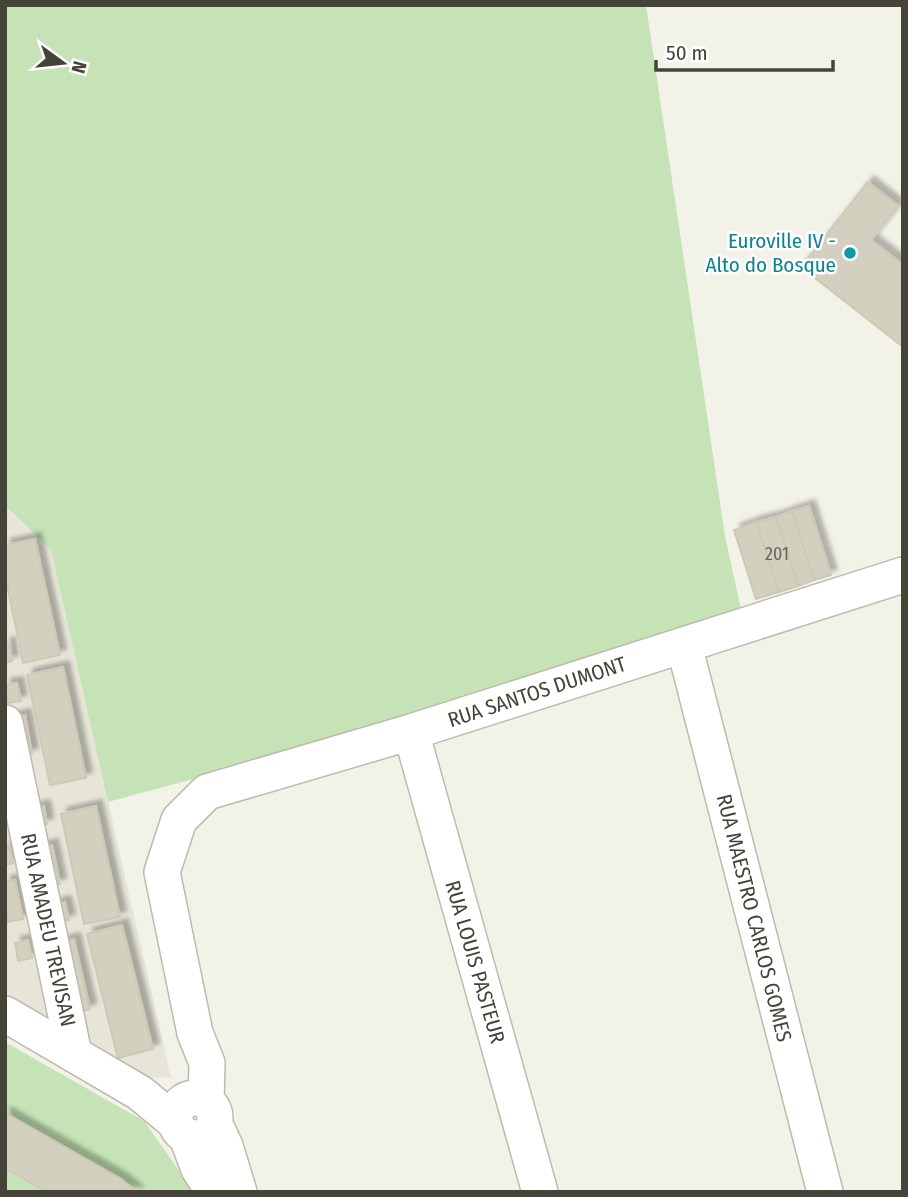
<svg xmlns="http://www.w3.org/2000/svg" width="908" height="1197" viewBox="0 0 908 1197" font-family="'Fira Sans Condensed',sans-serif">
<defs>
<filter id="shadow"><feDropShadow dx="6" dy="-6" stdDeviation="2" flood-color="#0004"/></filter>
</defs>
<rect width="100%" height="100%" fill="#f3f2e9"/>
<!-- residential -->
<polygon fill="#e6e5d8" points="8,506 51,550 171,1078 127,1077 5,1005 5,507"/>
<!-- green -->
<g fill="#c5e3b6">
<polygon points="5,5 646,5 725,536 742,614 307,748 108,802 51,550 5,505"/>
<polygon points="5,1042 144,1121 185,1179 191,1192 5,1192"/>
</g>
<!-- building -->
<g fill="#d3d0c0" stroke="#cec9b4" stroke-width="2" filter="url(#shadow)">
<polygon points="868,182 898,206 871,240 903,265 903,347 801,267"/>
<polygon points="809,506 831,575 814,580 792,511"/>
<polygon points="792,511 814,580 798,586 776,517"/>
<polygon points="776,517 798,586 779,592 756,522"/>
<polygon points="756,522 779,592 756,599 734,530"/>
<polygon points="35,539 60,655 23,663 5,575 5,545"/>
<polygon points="9,643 12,661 5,663 5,644"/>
<polygon points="63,667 86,778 50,785 27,675"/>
<polygon points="17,683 21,701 7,703 5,685"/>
<polygon points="25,715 32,754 17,757 10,718"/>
<polygon points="44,806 47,824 34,827 31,809"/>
<polygon points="96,806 120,917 84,924 61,814"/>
<polygon points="52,845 60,884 45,886 37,848"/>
<polygon points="5,846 9,846 13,863 5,865"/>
<polygon points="15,880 23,919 8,922 5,907 5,882"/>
<polygon points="65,902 69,920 55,923 52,905"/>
<polygon points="122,925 153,1049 118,1058 87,934"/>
<polygon points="74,939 90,1009 76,1013 59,943"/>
<polygon points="28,940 32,958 18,961 15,943"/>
<polygon points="5,1113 121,1179 137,1192 47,1192 5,1168"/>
</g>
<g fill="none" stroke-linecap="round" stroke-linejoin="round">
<defs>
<g id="minor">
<polyline points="684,645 825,1192"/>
<polyline points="5,723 74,1054"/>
<polyline points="411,732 540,1192"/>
<polyline points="5,1014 140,1093 175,1122"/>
<circle cx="195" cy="1118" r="20"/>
<polyline points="206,1100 207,1063 195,1033 162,872 179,820 207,792 411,732 903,575"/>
<polyline points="215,1125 225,1146 239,1192"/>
<polyline points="187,1137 199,1169 214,1192"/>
</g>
</defs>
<!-- minor casing -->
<use href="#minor" stroke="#bebbad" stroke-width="38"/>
<!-- minor -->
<use href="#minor" stroke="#fff" stroke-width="35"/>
</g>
<!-- markers -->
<circle fill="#0f9aa8" stroke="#fff" stroke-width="2.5" cx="850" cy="253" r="7"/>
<g text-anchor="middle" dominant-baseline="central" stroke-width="5" stroke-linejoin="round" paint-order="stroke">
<!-- number labels -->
<g font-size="18" fill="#69675a">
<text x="777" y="554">201</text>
</g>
<!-- culture labels -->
<g font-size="21" fill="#0d838f" stroke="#fff" text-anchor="end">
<text x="836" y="241">Euroville IV -<tspan x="836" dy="24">Alto do Bosque</tspan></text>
</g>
<!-- street labels -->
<g font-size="21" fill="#464438" stroke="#fff">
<text transform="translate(537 692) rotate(-18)">RUA SANTOS DUMONT</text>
<text transform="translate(754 918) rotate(76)">RUA MAESTRO CARLOS GOMES</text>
<text transform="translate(48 930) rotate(78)">RUA AMADEU TREVISAN</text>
<text transform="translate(475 962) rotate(74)">RUA LOUIS PASTEUR</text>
</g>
</g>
<!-- border -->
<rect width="908" height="1197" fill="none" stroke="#464438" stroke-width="14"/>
<!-- north arrow -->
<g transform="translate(63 63) rotate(105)" stroke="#ffffff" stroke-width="5" paint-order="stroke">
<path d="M0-5L12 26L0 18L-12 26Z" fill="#464438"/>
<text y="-10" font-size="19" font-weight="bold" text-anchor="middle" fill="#464438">N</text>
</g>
<!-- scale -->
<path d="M656 60v10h177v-10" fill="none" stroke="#464438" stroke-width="3.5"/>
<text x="666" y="60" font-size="21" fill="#464438" stroke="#ffffff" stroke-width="5" paint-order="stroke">50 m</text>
</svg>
